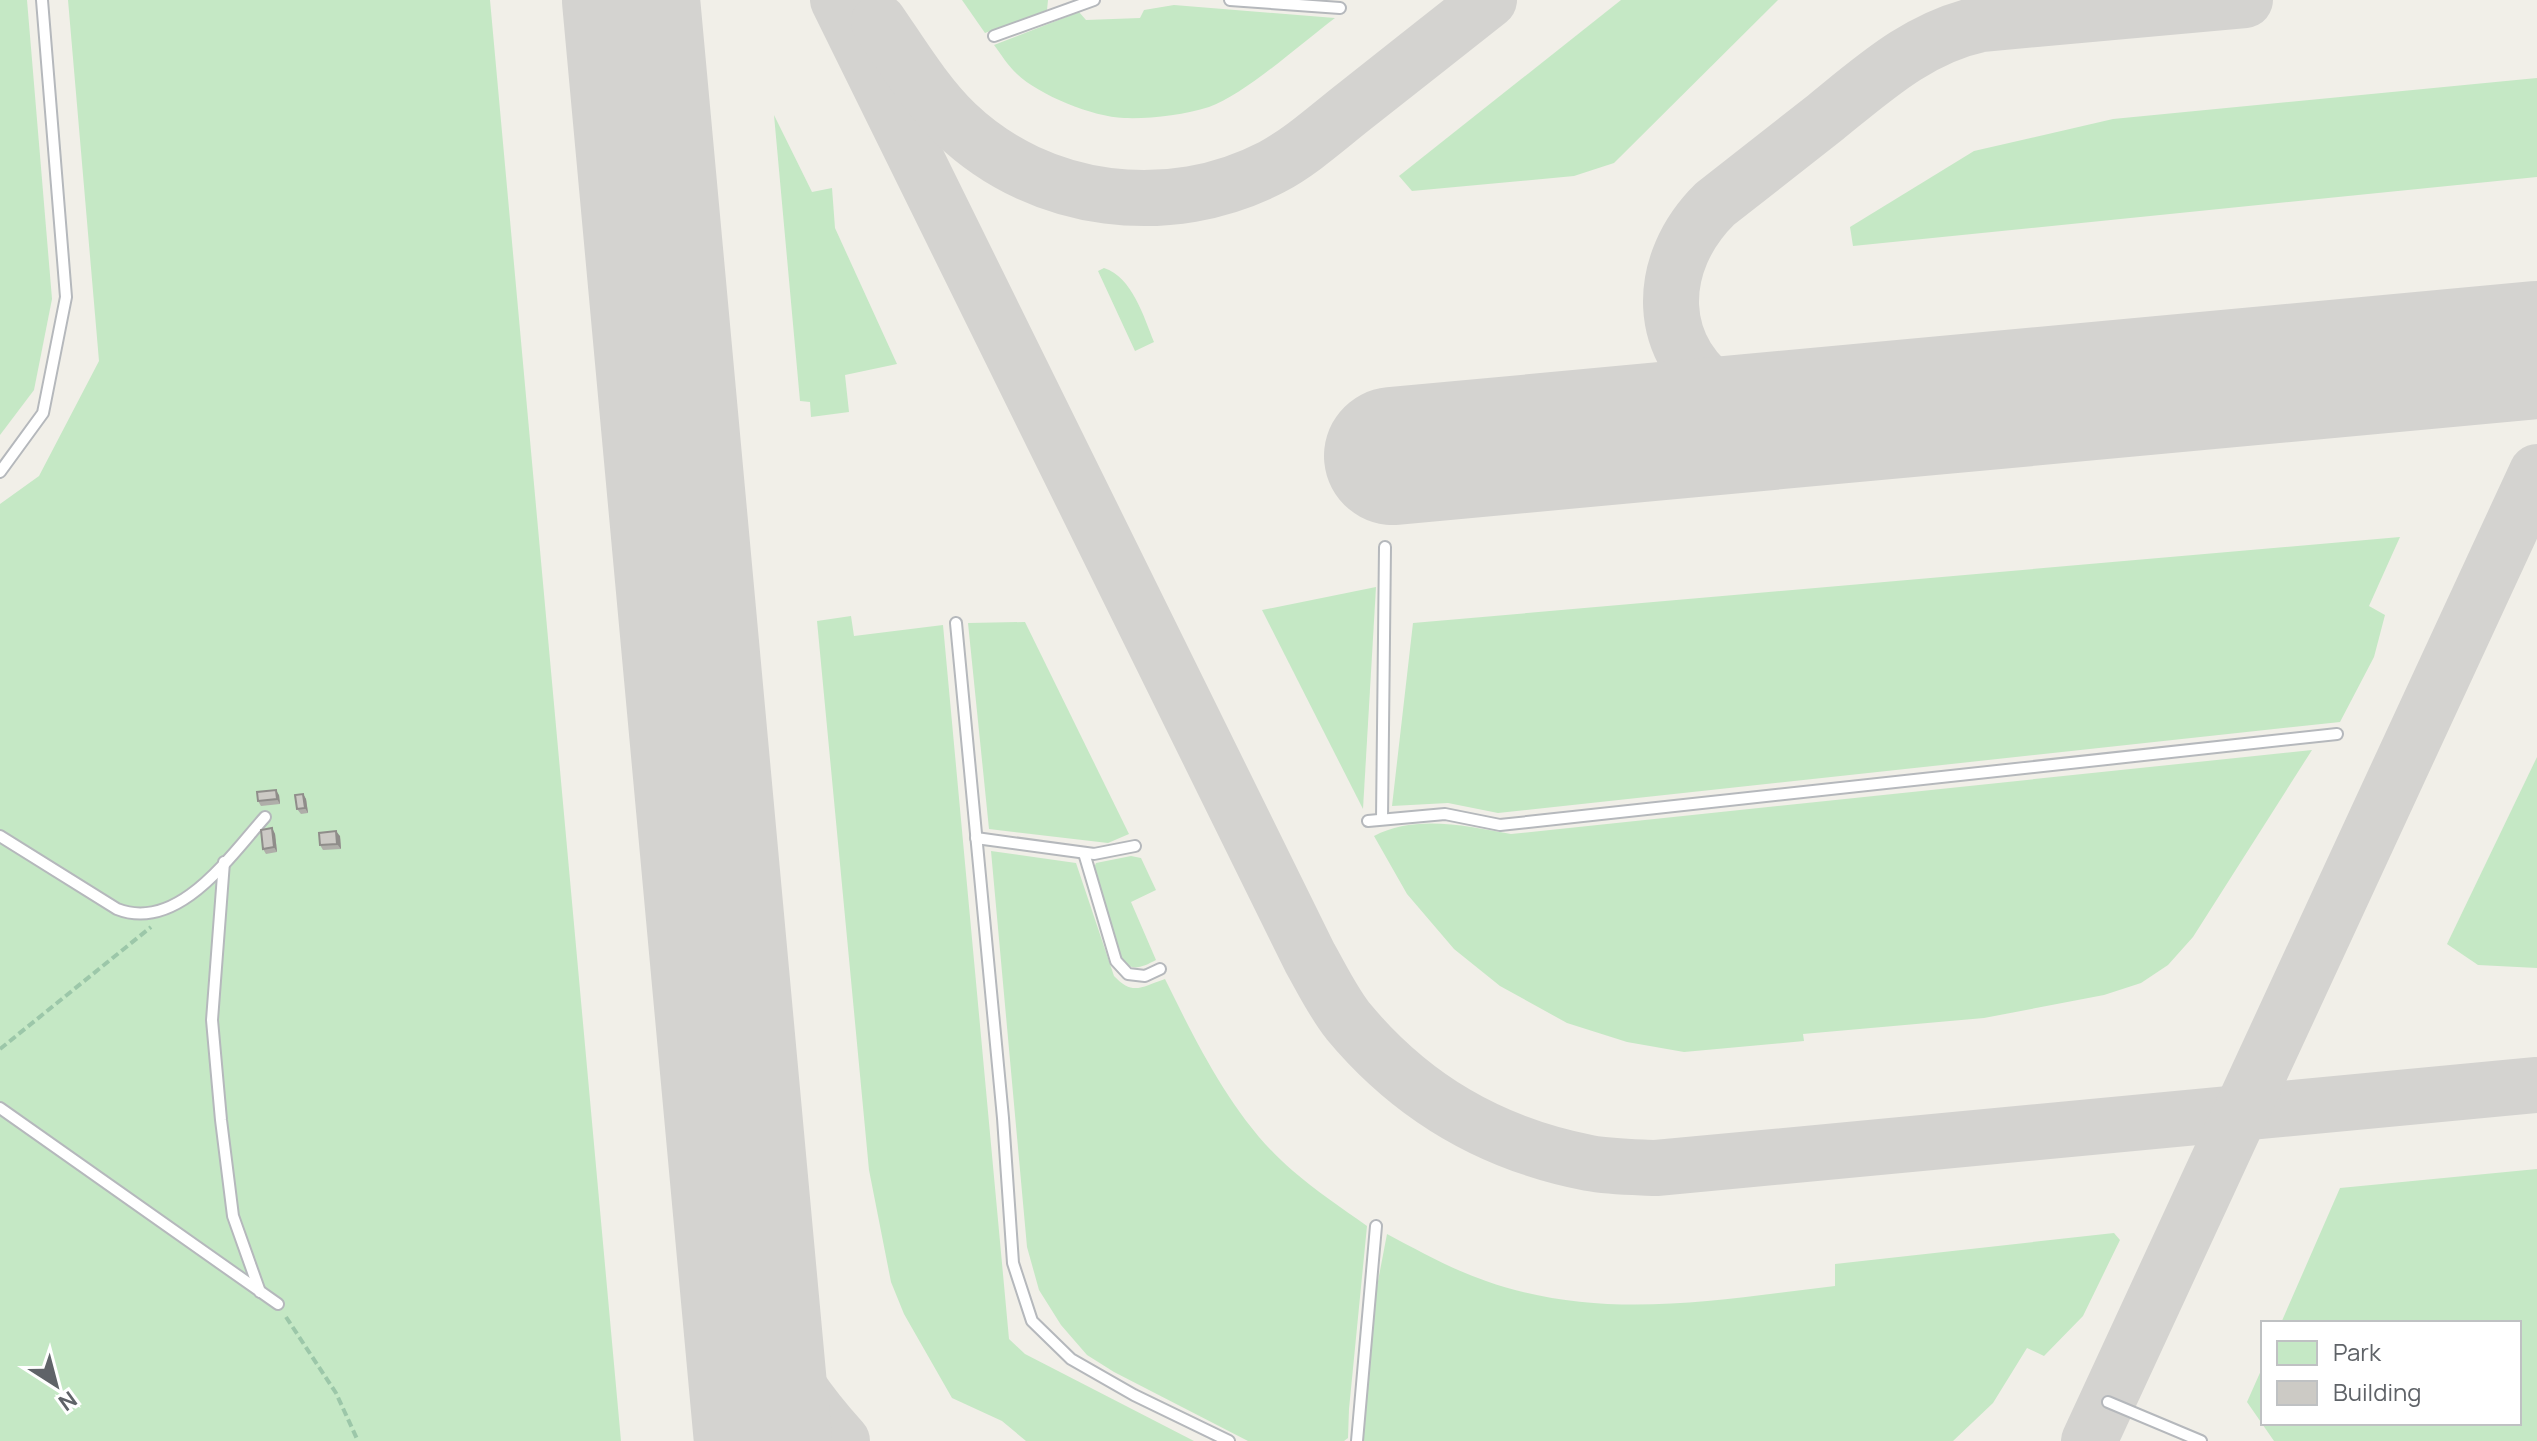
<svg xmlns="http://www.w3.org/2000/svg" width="2537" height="1441" viewBox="0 0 2537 1441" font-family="Manrope,sans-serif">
<rect width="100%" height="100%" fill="#f1efe8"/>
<!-- green -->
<g fill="#c5e8c5">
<polygon points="0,0 27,0 52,299 34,390 0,435"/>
<polygon points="68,0 490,0 621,1441 0,1441 0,504 39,476 99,361"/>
<polygon points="962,0 1048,0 1047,10 985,33"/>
<polygon points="1621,0 1778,0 1614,163 1574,176 1412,191 1399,176"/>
<path d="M1174,5L1335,18C1303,42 1244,95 1209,107C1184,115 1150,119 1124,118C1093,117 1039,95 1017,74C1008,66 1001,54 994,45L1079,12L1086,20L1140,18L1144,10Z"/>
<polygon points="2537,78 2537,177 1853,246 1850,227 1974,151 2113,119"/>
<polygon points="774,115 812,192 832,188 835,228 897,364 845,375 849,412 811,417 810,402 800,401"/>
<path d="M1104,268C1132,277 1144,317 1154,342L1135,351L1098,271Z"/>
<polygon points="2400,537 2369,606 2385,615 2374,657 2340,722 1498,813 1448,803 1392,806 1413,623"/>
<polygon points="1376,587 1363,809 1262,610"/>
<polygon points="851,616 854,636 943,625 1009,1339 1025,1354 1194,1441 1026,1441 1002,1421 952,1398 904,1314 891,1282 869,1170 817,621"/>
<polygon points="1025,622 1129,834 1108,843 989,829 968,623"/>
<path d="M2312,750L2193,937L2168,965L2141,983L2104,995L1984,1018L1803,1034L1804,1041L1684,1052L1627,1042L1567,1023L1500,986L1454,949L1407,894L1374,836C1415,814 1467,826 1511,834Z"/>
<polygon points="2537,757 2537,968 2478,965 2447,944"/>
<path d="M991,851L1076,863L1114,976C1133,996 1141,987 1165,979C1198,1046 1235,1122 1293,1171C1316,1191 1342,1208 1367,1226L1349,1409L1348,1438L1344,1441H1248L1114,1372L1087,1355L1061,1325L1039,1290L1027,1247Z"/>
<path d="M1131,856L1141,858L1156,890L1131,902L1156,960C1141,968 1129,973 1120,956L1093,870L1096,863Z"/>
<polygon points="2537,1169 2537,1441 2274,1441 2247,1402 2263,1366 2263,1423 2519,1423 2519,1323 2281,1323 2340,1188"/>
<path d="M2114,1233L2120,1240L2083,1316L2044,1356L2027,1348L1993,1403L1953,1441H1362L1374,1302L1387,1234C1419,1251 1451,1269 1486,1281C1602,1322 1717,1300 1835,1286V1264Z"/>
</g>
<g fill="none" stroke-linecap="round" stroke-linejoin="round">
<!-- taxiway -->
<g stroke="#d4d3d0" stroke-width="56">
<path d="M838,0L1310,958C1322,979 1333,1002 1348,1021C1412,1098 1491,1144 1589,1163C1611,1167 1634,1167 1656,1168L2537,1085"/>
<path d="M879,22C903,57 926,95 956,124C1041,205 1170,220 1272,167C1302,151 1329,126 1356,105C1400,70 1445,35 1489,0"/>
<path d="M1789,418C1769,413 1747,409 1730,399C1653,353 1655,263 1715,204C1752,175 1789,146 1826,117C1874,78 1919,37 1981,24L2245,0"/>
<path d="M741,1208C749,1248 753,1290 768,1329C784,1371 812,1408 842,1441"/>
<polyline points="2089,1441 2537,472"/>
</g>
<!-- runway -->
<g stroke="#d4d3d0" stroke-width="138">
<polyline points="631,0 763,1441"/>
<polyline points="1393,456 2537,350"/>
</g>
<defs>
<g id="service">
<polyline points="1230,0 1340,8"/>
<polyline points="994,36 1094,0"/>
<polyline points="0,472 43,413 66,297 42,0"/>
<polyline points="956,623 1003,1118 1013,1263 1032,1321 1071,1359 1134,1395 1229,1441"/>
<polyline points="1382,819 1385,547"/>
<polyline points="1368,821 1445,814 1500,825 2337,734"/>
<path d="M0,836L117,909C178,933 230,856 265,817"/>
<polyline points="976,838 1094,854 1135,846"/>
<polyline points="1084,853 1116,961 1128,974 1145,976 1160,969"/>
<polyline points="224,862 212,1020 221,1120 233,1216 260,1292"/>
<polyline points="0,1108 278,1304"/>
<polyline points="2108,1402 2201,1441"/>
<polyline points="1357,1441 1376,1226"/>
</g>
</defs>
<!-- service casing -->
<use href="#service" stroke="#b5b8bc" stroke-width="14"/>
<!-- path -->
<g stroke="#9cc7a9" stroke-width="4" stroke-dasharray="8 4" stroke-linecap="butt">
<polyline points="0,1049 151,927"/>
<polyline points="286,1317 336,1393 358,1441"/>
</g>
<!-- service -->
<use href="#service" stroke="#fff" stroke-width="10"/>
</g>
<!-- wall -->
<g fill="#afaea9">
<polygon points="303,794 306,799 308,813 301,814 297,809"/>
<polygon points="279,795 280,804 261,806 258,801"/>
<polygon points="272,828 275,834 277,852 266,854 263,849"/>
<polygon points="340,836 341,849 323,850 320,845"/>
</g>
<!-- shaded-wall -->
<g fill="#8f8d8a">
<polygon points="276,790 279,795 280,804 277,799"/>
<polygon points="303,794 306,799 308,813 305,808"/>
<polygon points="272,828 275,834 277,852 274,847"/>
<polygon points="336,831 340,836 341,849 337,844"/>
</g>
<!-- building -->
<g fill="#cccac5" stroke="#8f8d8a" stroke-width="2">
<polygon points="276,790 277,799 258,801 257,792"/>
<polygon points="303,794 305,808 297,809 295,795"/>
<polygon points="272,828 274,847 263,849 261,830"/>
<polygon points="336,831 337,844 320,845 319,833"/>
</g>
<!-- legend -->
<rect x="2261" y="1321" width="260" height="104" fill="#ffffff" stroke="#bfc1c3" stroke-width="2"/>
<rect x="2277" y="1341" width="40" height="24" fill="#c5e8c5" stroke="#bfc1c3" stroke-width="2"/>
<text x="2333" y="1361" font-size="24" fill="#5f6368">Park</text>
<rect x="2277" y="1381" width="40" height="24" fill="#cccac5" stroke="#bfc1c3" stroke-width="2"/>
<text x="2333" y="1401" font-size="24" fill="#5f6368">Building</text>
<!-- north arrow -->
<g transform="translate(56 1385) rotate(144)" stroke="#ffffff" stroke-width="6" paint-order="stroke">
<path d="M0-6L14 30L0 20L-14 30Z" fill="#5f6368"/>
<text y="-12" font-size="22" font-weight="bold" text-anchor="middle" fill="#5f6368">N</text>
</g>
</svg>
